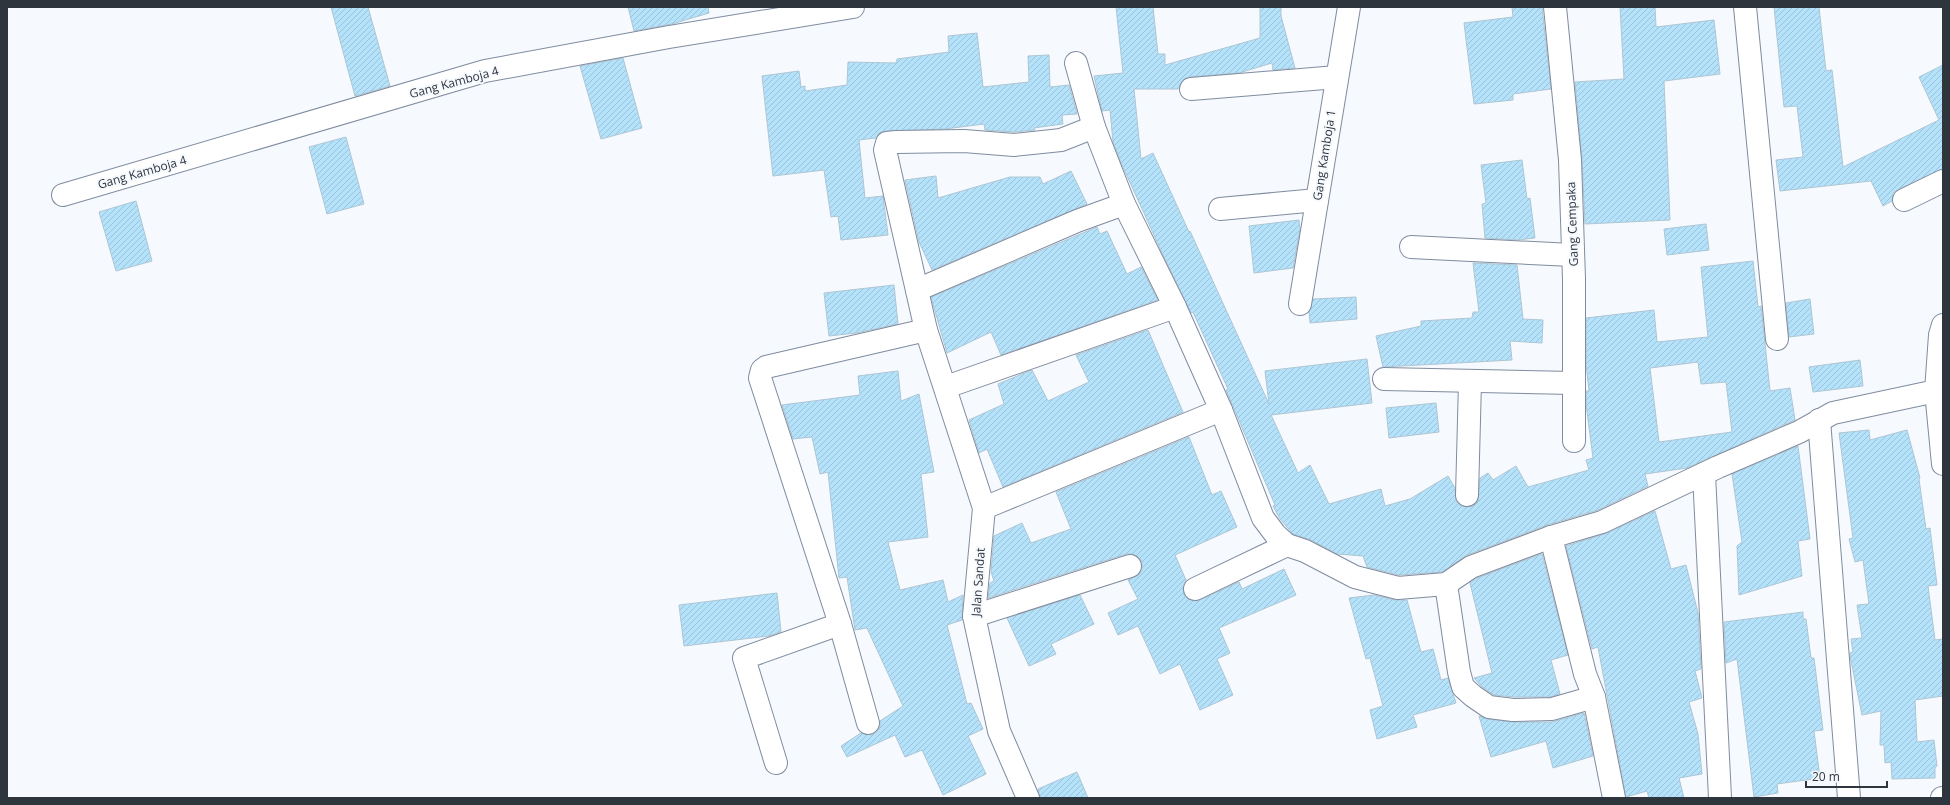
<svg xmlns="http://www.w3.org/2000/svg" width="1950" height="805" viewBox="0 0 1950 805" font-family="'Open Sans',sans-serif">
<defs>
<pattern id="building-hatch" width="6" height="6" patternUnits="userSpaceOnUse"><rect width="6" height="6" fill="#b5e2fb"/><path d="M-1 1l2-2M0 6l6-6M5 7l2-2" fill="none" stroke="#9cc2d8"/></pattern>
</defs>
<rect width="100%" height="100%" fill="#f6f9fd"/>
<!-- building -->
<g fill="url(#building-hatch)" stroke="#adc6d4" fill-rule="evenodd">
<polygon points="331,7 368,7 390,86 355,96"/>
<polygon points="628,7 708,7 709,13 672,24 634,31"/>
<path d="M1116,7H1153L1158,54H1165V65L1260,38V7H1281V16L1295,68L1273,70L1272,63L1239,73L1190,77L1184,79L1178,89H1134L1141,159L1153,153L1189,232L1190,231L1269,404L1265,371L1367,359L1372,403L1271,415L1298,473L1310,465L1329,504L1381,489L1385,506L1410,499L1448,476L1455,488L1456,501L1461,506L1467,507L1473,506L1478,501L1480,478L1488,473L1493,480L1516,466L1528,487L1589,470L1586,460L1593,458L1586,404V391H1589L1586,364V318L1654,310L1657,342L1708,337L1701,267L1753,261L1758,307L1761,306L1770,391L1790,388L1795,420L1687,468L1645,474L1648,486L1598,510L1547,525L1467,555L1442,572L1399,575L1367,567L1363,556L1337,554L1311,540L1293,534L1280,519L1273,506L1275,505L1226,390L1228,389L1193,312L1191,313L1164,257L1122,165L1113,142L1110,110L1102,111L1094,76L1123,73ZM1698,362L1701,384L1726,382L1732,432L1659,442L1650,368Z"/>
<polygon points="1512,7 1542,7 1551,89 1513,94 1513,100 1474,104 1464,23 1513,17"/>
<polygon points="1620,7 1655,7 1656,27 1714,20 1720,74 1664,81 1670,220 1585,224 1582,159 1575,82 1624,79"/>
<polygon points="1774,7 1819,7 1826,71 1832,70 1843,167 1939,120 1919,77 1943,65 1943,169 1899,189 1893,193 1892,201 1883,206 1871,181 1780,191 1776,160 1803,157 1797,106 1784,107"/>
<polygon points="977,33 983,87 1029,82 1028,56 1049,55 1050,87 1069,85 1077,114 1062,115 1063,124 1034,128 1035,130 1014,132 985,130 984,124 945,129 886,131 879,133 876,138 859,140 865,198 883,196 888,235 841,240 838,216 831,217 824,170 773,176 762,76 799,71 801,87 805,86 805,91 847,85 848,62 896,63 897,59 949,52 948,36"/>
<polygon points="623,58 642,128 601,139 580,66"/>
<polygon points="346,137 364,204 327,214 309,147"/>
<polygon points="1522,160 1527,199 1530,198 1535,238 1518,240 1485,238 1482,204 1486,203 1481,165"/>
<polygon points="1071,171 1087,204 932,270 919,242 905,180 936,176 938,198 1010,177 1040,177 1043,184"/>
<polygon points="136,201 152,261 116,271 99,212"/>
<polygon points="1299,220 1300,229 1293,268 1254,273 1249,226"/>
<polygon points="1706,224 1709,250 1667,255 1664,229"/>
<polygon points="1097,227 1100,234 1107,231 1127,274 1141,267 1158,300 1001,355 991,332 947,353 931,297"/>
<polygon points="1473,263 1517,265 1523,319 1543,320 1542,343 1510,341 1512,360 1383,367 1376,336 1421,326 1421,321 1472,318 1473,312 1479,312"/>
<polygon points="894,285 898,324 856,333 829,336 824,293"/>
<polygon points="1356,297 1357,319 1310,323 1309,312 1313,299"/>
<polygon points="1810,299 1814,334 1789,337 1786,303"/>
<polygon points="1148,330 1183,412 1003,487 987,449 979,453 969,420 1004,404 998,384 1032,370 1048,401 1089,382 1076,355"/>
<polygon points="1860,360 1863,386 1813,392 1809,367"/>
<polygon points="898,371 901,401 919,394 934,472 921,474 928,537 888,542 900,590 943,580 948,602 963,595 962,620 947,625 967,704 971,703 983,729 968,736 986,774 943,795 922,750 905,757 895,735 847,757 841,746 861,733 871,735 877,732 880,726 880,721 903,706 867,628 855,630 847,577 839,578 828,472 820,474 812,437 793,439 782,405 860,395 858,376"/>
<polygon points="1436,403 1439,432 1389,438 1386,408"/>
<polygon points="1869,430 1870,440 1907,430 1920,478 1919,479 1926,529 1930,528 1937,585 1928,586 1935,640 1943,639 1943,696 1915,700 1917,742 1934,740 1937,766 1935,768 1935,778 1892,779 1891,762 1885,763 1884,745 1880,745 1881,711 1862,715 1850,656 1850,653 1853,652 1851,639 1862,638 1857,605 1869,604 1863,560 1855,562 1849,539 1853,538 1839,433"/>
<polygon points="1189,437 1212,495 1221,491 1237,527 1175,555 1186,580 1183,588 1184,595 1188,599 1194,601 1200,600 1239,582 1242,589 1284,569 1296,595 1219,628 1230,653 1217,659 1233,695 1200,710 1180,664 1160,674 1138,626 1118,635 1108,613 1138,599 1128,580 1139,575 1142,569 1142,562 1138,557 1132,554 1126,554 988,598 990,583 994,581 991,572 994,536 1022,523 1031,543 1071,529 1056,492"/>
<polygon points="1798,446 1810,539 1798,541 1802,576 1739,595 1737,546 1742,542 1732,474"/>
<polygon points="1655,511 1671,569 1686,565 1698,613 1701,669 1695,671 1702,698 1689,702 1698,734 1702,774 1679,778 1684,798 1649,798 1647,791 1626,797 1598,647 1592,649 1566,546 1607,533"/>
<polygon points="1542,554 1568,655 1551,660 1560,694 1550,697 1514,697 1494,695 1481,686 1474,678 1492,673 1470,583 1477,578"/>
<polygon points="777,593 781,632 769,636 684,646 679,605"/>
<polygon points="1080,595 1094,624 1051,644 1056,654 1029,666 1007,618"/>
<polygon points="1374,595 1395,600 1407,600 1421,652 1433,649 1441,680 1448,678 1456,703 1413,715 1417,727 1377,739 1370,710 1383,706 1370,658 1366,659 1349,598"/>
<polygon points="1803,612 1803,619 1806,619 1811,658 1814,658 1823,730 1814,731 1820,778 1777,784 1778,793 1754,797 1737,659 1726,663 1724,622"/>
<polygon points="1584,713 1593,756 1553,768 1546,741 1491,757 1479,716 1487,719 1512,722 1552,722"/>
<polygon points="1077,772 1088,798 1040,798 1038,789"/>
</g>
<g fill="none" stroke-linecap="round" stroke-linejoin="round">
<defs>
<g id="street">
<polyline points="1555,7 1570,160 1574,279 1574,441"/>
<polyline points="1745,7 1777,339"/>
<polyline points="1076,63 1094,127 1124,204 1175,307 1221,410 1263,518 1275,534 1287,545 1305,551 1355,577 1398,588 1446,584 1471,567 1551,537 1602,522 1718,467 1799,432 1833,413 1936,391"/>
<polyline points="1191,89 1337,77"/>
<polyline points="63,195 485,71 669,37 853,7"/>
<polyline points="1904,200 1943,181"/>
<polyline points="1220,209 1317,200"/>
<polyline points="1411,247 1572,255"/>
<polyline points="917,290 1077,221 1124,204"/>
<polyline points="1300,304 1349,7"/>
<polyline points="1943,325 1940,335 1936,391 1943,464"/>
<polyline points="1384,379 1573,383"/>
<polyline points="946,387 1175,307"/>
<polyline points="1819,420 1849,798"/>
<polyline points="1704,474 1720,798"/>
<polyline points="1467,495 1470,382"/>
<polyline points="984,508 1221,410"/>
<polyline points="1551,537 1585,674 1594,697 1614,798"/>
<polyline points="1446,584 1459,672 1463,687 1473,696 1489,707 1513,710 1552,709 1594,697"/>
<polyline points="1195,589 1287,545"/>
<polyline points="974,616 1130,566"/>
<polyline points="868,723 840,624 760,378 762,370 766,367 926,330"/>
<polyline points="776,763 744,658 840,624"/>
<polyline points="1028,798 999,731 974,616 984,508 926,330 885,150 887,143 896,142 964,141 1014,145 1061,140 1094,127"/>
<polyline points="1942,798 1943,798"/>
</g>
</defs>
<!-- street casing -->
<use href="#street" stroke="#7f8ca0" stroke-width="24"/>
<!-- street -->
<use href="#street" stroke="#fff" stroke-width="22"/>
</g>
<g text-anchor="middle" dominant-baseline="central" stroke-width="4" stroke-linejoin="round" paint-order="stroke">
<!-- street labels -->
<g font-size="12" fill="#2f353d" stroke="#f6f9fd">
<text transform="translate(454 82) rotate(-15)">Gang Kamboja 4</text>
<text transform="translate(1324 155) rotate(-81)">Gang Kamboja 1</text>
<text transform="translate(142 172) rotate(-16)">Gang Kamboja 4</text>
<text transform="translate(1572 224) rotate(-92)">Gang Cempaka</text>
<text transform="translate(978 582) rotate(-86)">Jalan Sandat</text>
</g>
</g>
<!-- border -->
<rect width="1950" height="805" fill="none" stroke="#2f353d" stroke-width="16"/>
<!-- scale -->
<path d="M1806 781v6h81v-6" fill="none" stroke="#2f353d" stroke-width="2"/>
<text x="1812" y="781" font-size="12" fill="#2f353d" stroke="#f6f9fd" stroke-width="3" paint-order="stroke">20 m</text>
</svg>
